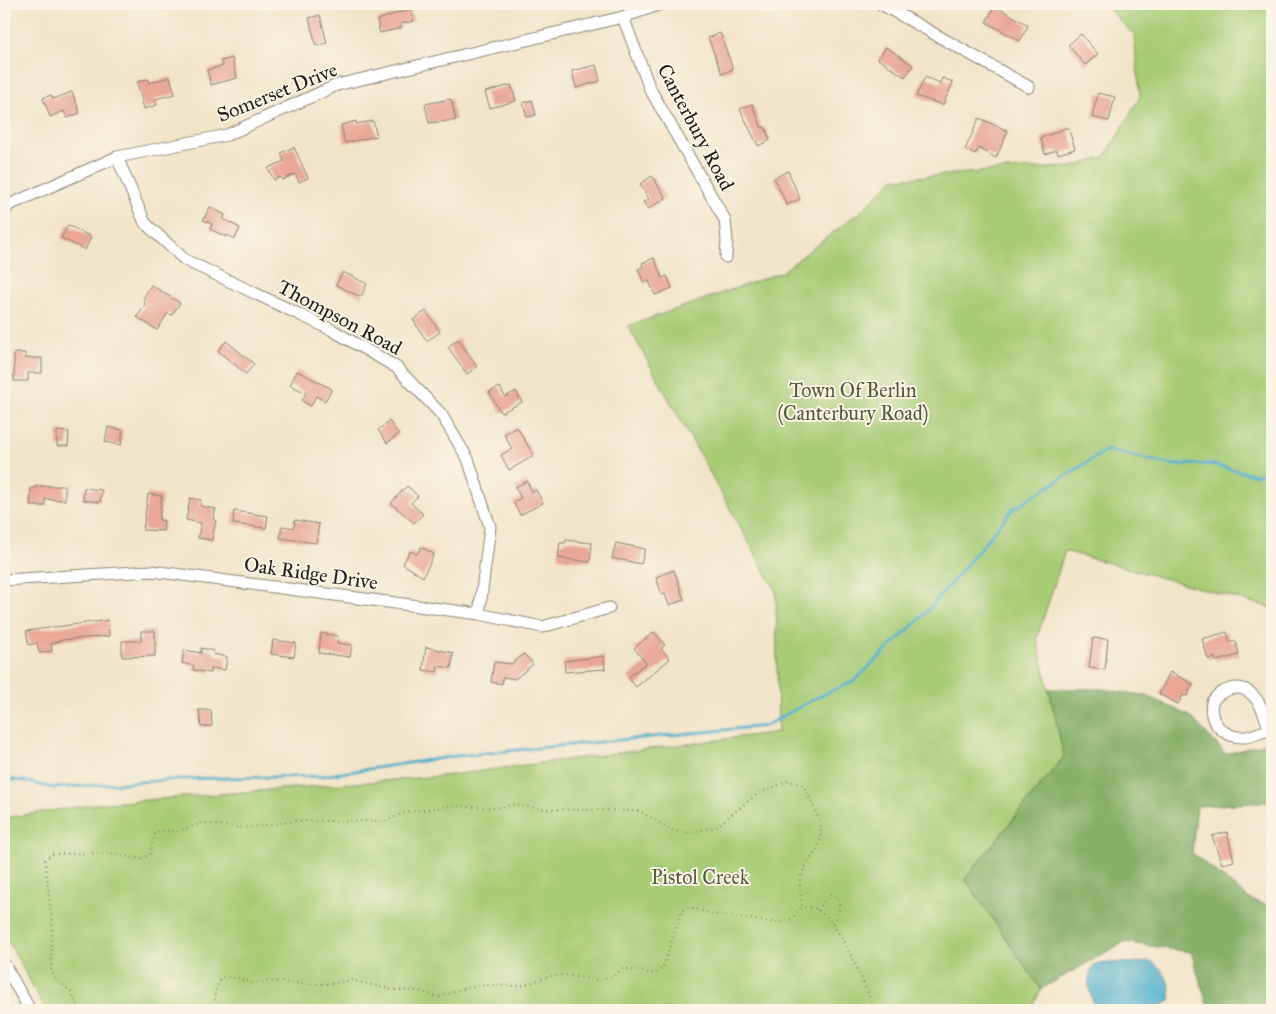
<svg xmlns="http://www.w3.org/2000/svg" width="1276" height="1014" viewBox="0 0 1276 1014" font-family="'IM FELL Great Primer',serif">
<rect width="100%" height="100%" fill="#fcf5e5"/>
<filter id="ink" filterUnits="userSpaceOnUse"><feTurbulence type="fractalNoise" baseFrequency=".02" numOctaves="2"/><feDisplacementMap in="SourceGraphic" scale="10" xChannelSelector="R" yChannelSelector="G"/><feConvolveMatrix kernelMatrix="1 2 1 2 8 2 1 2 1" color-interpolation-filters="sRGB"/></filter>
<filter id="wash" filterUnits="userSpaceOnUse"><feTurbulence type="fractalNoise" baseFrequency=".0096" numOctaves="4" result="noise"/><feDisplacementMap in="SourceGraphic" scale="20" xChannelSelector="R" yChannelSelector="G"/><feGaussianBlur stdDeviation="1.12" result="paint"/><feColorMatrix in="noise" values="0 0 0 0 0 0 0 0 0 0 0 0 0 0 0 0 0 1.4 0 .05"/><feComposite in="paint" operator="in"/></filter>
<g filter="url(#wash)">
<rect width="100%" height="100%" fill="#f2e4c7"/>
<!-- green -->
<polygon fill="#a7cc76" stroke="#627449" points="1104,4 1272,4 1272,608 1065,551 1037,638 1064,756 965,879 1041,989 1031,1010 46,1010 4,934 4,818 96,804 442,776 778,732 776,591 628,326 782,272 862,210 893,179 1004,170 1072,167 1105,157 1140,97 1134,35"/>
<!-- forest -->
<polygon fill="#85b067" stroke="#506642" points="1049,689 1101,689 1147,696 1190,716 1226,754 1269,742 1272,743 1272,802 1197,806 1192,853 1251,900 1272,906 1272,1010 1209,1010 1191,952 1124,942 1041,989 965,879 1064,757"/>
<!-- water -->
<path fill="#4daecc" stroke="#346574" d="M1151,962C1165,969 1172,985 1170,1001L1151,1010H1097C1090,996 1084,979 1094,965L1107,963Z"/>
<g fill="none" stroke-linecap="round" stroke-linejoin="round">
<!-- stream -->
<polyline stroke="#4daecc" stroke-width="3" points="4,779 24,781 53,788 181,779 321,776 456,756 765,726 818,697 854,681 924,615 1013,509 1107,450 1173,465 1210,464 1255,475 1272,470"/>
</g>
<g id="blocks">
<!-- building -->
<g fill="#e9a794">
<polygon points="995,6 1028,25 1020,41 986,22"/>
<polygon points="410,9 414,21 400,24 401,28 380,33 377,20"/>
<polygon points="320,15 327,43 316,46 309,18"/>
<polygon points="720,33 733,69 722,74 708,38"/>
<polygon points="1081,34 1098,54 1085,65 1068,45"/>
<polygon points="886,47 913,65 905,77 878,59"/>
<polygon points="232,58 237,78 211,85 207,70 223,66 221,61"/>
<polygon points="596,65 600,81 576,88 572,71"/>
<polygon points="170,77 175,94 155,99 157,105 144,109 137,82 148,79 149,83"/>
<polygon points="925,77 940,83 942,78 953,82 943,105 916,96"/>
<polygon points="511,85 516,101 490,108 485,92"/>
<polygon points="72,92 80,113 67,118 64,111 50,117 43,98 51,95 53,99"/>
<polygon points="1098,93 1115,97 1109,121 1092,117"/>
<polygon points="451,99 456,120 429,123 425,104"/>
<polygon points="532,100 536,115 527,117 523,103"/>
<polygon points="752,104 762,128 765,127 770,140 758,146 740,109"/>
<polygon points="979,118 1008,131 996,158 979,148 975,154 965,150"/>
<polygon points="356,121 356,124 373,121 377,136 345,143 341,125"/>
<polygon points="1068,127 1075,149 1058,154 1057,150 1045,154 1041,138"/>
<polygon points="294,147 308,178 299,182 295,174 282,180 280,177 274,180 268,168 284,161 281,153"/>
<polygon points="788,171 800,199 787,205 774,178"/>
<polygon points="652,176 666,198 648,209 643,202 649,199 640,184"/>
<polygon points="210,207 225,215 223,219 240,228 235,239 227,235 226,237 210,229 212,224 203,220"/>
<polygon points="68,225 91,237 85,250 61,238"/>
<polygon points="654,258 662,278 667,276 672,288 655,295 649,281 644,283 638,269 643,267 642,263"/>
<polygon points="343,272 367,284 361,297 336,285"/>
<polygon points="151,285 180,303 172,315 168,313 157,330 137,317 145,305 144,297"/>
<polygon points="426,311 440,332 427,341 413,320"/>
<polygon points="458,339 477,367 467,374 448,347"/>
<polygon points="226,341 254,364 246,374 218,351"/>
<polygon points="14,353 25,353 25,358 42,358 42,373 28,373 28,381 14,381"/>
<polygon points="297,371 332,389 325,401 316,396 311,406 302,401 306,393 290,385"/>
<polygon points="500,387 505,397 516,391 522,402 501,413 489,392"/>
<polygon points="389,421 399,434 387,443 378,430"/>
<polygon points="108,427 123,430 121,445 105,442"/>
<polygon points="517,427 534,456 509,470 501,455 512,449 504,434"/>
<polygon points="57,431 69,432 68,446 57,446"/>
<polygon points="527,481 532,492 536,490 543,503 520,515 513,502 521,498 515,487"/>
<polygon points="36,486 65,486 65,500 45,499 45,506 30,506 31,488 36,488"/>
<polygon points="407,486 418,496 411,503 423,514 414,523 391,503"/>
<polygon points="84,488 102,490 100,502 83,500"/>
<polygon points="148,494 162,496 159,520 164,521 163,531 143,530"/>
<polygon points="190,498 201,500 200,506 216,509 213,519 216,520 212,540 198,538 201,523 186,520"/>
<polygon points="234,511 268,516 266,528 233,524"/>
<polygon points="295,520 319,524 316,543 280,538 282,526 294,528"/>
<polygon points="566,540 592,543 590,562 558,558 560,543 565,543"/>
<polygon points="616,543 645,549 641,564 612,558"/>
<polygon points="421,547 434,554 423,577 403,564 410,551 417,554"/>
<polygon points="674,570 684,600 669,605 665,594 662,595 656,577"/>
<polygon points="108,620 109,636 61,640 51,644 52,651 39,653 37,643 29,645 26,631"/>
<polygon points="141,631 155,631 155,656 122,657 122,641 141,641"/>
<polygon points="654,632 665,645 661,648 670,659 636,687 628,677 646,663 634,648"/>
<polygon points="1227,632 1230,642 1236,641 1239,655 1216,661 1215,657 1208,659 1202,639"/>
<polygon points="321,633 338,636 337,643 352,645 350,657 319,653"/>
<polygon points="1093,638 1108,639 1105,670 1089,668"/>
<polygon points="273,640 296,643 294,657 271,654"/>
<polygon points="426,647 453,653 451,668 438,666 437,672 423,670"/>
<polygon points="201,648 214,651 213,654 227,657 225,670 211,668 210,673 193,670 194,666 182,663 184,650 201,653"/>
<polygon points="524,654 533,664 525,671 515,679 503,677 502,684 491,682 494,662 512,664"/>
<polygon points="604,656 605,669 565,672 564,661"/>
<polygon points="1170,672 1193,684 1187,696 1183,695 1178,704 1159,694"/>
<polygon points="199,710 211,710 212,726 201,727"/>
<polygon points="1227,832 1234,861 1222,864 1212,836"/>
</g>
</g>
</g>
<g filter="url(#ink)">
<use href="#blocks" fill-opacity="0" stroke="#878072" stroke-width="1"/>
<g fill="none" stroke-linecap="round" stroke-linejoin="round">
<defs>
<g id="minor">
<polyline points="881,4 1029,87"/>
<polyline points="623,17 650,89 725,220 727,241 726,257"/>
<polyline points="117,157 145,223 185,260 332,330 396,367 441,414 468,459 490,527 479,614"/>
<polyline points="4,212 9,205 117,157 227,135 337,85 623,17 661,4"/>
<polyline points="4,580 152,571 479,614 542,627 609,608"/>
<path d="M1269,730C1265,712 1254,682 1230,689C1222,692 1217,694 1212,702C1208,723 1224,738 1245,737C1254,736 1264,730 1272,730"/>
<polyline points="4,964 30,1010"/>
</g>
</defs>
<!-- minor casing -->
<use href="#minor" stroke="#878072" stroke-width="13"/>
<!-- path -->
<g stroke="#878072" stroke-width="2" stroke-dasharray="1 4" stroke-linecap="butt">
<path d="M817,910L830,894C846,898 838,916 831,925"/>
<path d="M80,1010L71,992L55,978L51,969L52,921L45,860L52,854L111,853L140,859L150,855L154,835L157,831H179L202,823L244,828L296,821H386L406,812L452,806L494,808L515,805L542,809L639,811L672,830L688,833L716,827L757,794L788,781L803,785C813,806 830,831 815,853C809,862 802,869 800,880C799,889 802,899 802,907C805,908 810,907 814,908C839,917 864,986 875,1010"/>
<path d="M217,1010C213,1000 214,985 223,977L238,978L252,983L271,981L308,984H329L352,980L393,990L419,991L439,997L466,988L488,985L521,986L550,976L566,975L597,980L610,978L623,969H629L656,974L663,967L682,910L690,907L712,914L778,923L790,920L802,907"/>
</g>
<!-- minor -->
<use href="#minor" stroke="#fff" stroke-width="11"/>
</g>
</g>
<g text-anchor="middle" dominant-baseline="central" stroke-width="4" stroke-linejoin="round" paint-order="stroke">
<!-- street labels -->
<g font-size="20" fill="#1c1c1c" stroke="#fcf5e5">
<text transform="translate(277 92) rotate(-22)">Somerset Drive</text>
<text transform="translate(696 127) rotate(62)">Canterbury Road</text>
<text transform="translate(340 317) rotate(28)">Thompson Road</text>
<text transform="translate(311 573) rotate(8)">Oak Ridge Drive</text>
</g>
<!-- park labels -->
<g font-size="20" fill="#4d5a3c" stroke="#fcf5e5">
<text x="853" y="390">Town Of Berlin<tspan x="853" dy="23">(Canterbury Road)</tspan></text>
<text x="700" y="877">Pistol Creek</text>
</g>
</g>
<!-- margin -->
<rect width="1276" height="1014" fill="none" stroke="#fcf5e5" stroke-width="20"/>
</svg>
